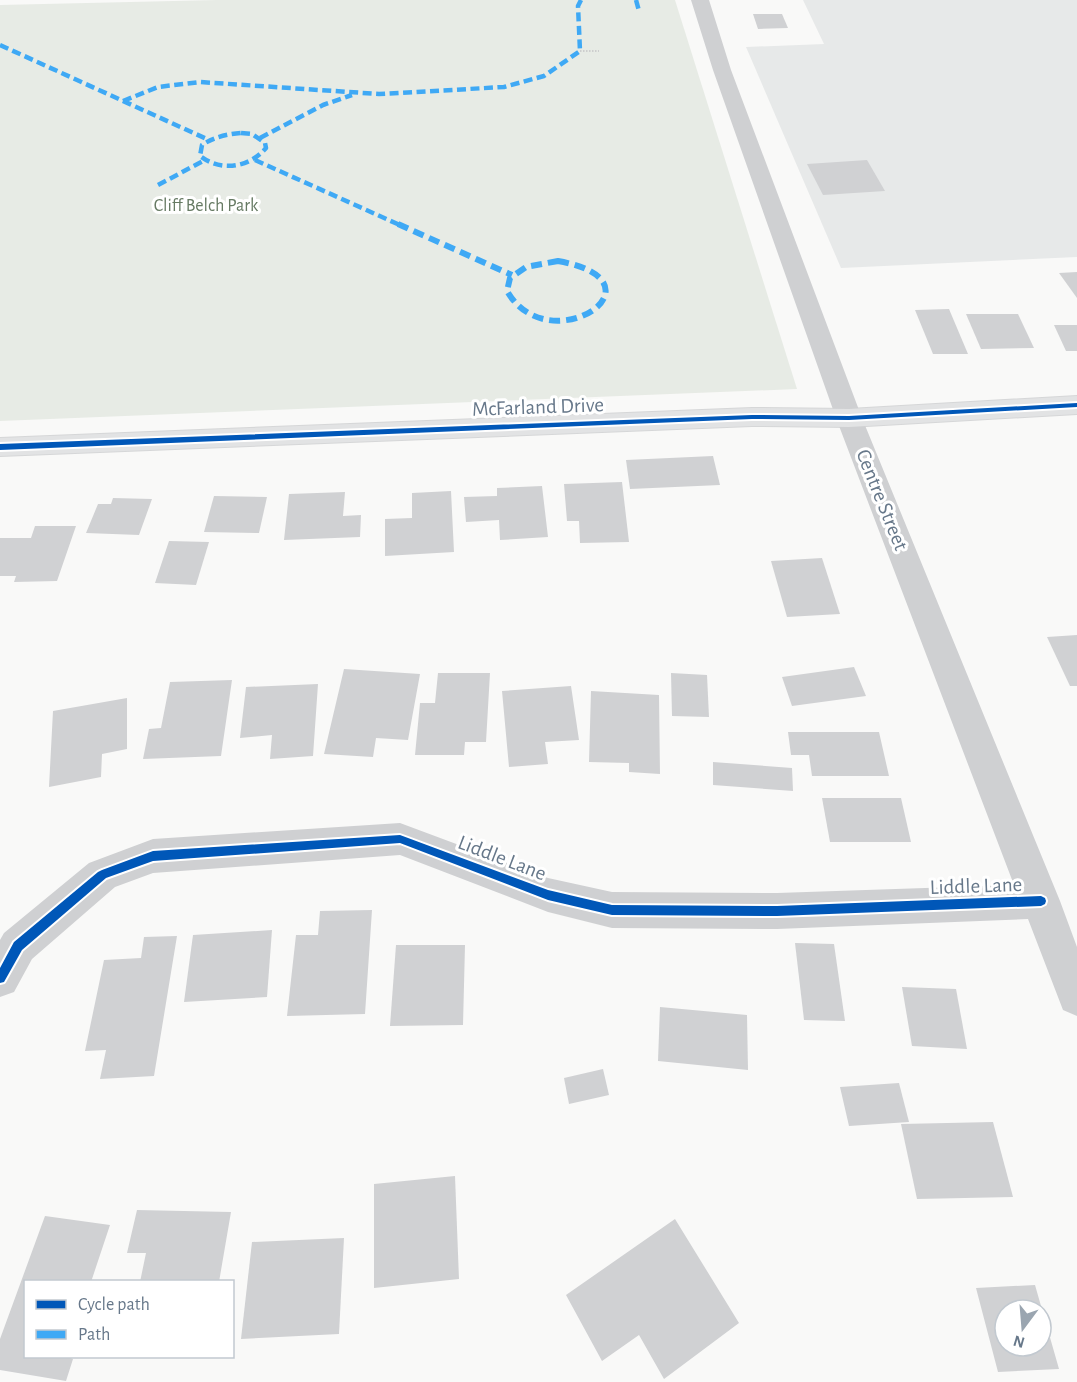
<svg xmlns="http://www.w3.org/2000/svg" width="1077" height="1382" viewBox="0 0 1077 1382" font-family="'Alegreya Sans',sans-serif">
<rect width="100%" height="100%" fill="#f9f9f8"/>
<!-- built -->
<polygon fill="#e7e9e9" points="803,0 1077,0 1077,257 841,268 746,47 824,44"/>
<!-- green -->
<polygon fill="#e7ebe5" points="217,0 675,0 797,389 0,421 0,5"/>
<!-- building -->
<g fill="#d0d1d3" fill-rule="evenodd">
<polygon points="753,14 782,14 788,28 758,29"/>
<polygon points="867,160 885,191 823,195 807,164"/>
<polygon points="1077,272 1077,298 1059,273"/>
<polygon points="949,309 968,354 933,354 915,310"/>
<polygon points="966,314 1018,314 1034,348 981,349"/>
<polygon points="1054,325 1077,325 1077,351 1066,351"/>
<polygon points="713,456 720,485 630,489 626,460"/>
<polygon points="622,482 629,542 580,543 579,521 567,521 564,484"/>
<polygon points="542,486 548,537 500,540 499,520 466,522 464,497 497,496 497,488"/>
<polygon points="451,491 454,552 385,556 385,519 412,518 412,493"/>
<polygon points="345,492 343,516 361,515 360,537 284,540 289,494"/>
<polygon points="214,496 267,497 259,533 204,532"/>
<polygon points="113,498 152,499 139,535 86,533 98,504 111,504"/>
<polygon points="35,526 76,526 57,581 14,582 16,576 0,576 0,538 31,538"/>
<polygon points="169,541 209,542 196,585 155,583"/>
<polygon points="822,558 840,614 787,617 771,561"/>
<polygon points="1077,635 1077,686 1070,686 1047,637"/>
<polygon points="854,667 866,696 792,706 782,677"/>
<polygon points="344,669 420,674 408,740 376,738 373,757 324,754"/>
<polygon points="438,673 490,673 486,742 465,742 464,755 415,755 420,703 435,703"/>
<polygon points="671,673 707,675 709,717 672,716"/>
<polygon points="232,680 221,756 143,759 149,729 161,728 170,682"/>
<polygon points="318,684 313,756 270,759 272,735 240,738 246,687"/>
<polygon points="571,686 579,740 545,742 548,764 509,767 502,691"/>
<polygon points="591,691 659,695 660,774 629,772 629,763 589,762"/>
<polygon points="127,698 127,749 102,754 101,777 49,787 53,711"/>
<polygon points="788,732 879,732 889,776 812,776 809,755 791,755"/>
<polygon points="713,762 792,768 793,791 713,785"/>
<polygon points="822,798 901,798 911,842 830,842"/>
<polygon points="372,910 365,1014 287,1016 296,935 318,935 320,911"/>
<polygon points="272,930 267,997 184,1002 193,935"/>
<polygon points="177,936 154,1076 100,1079 106,1050 85,1051 104,960 141,958 144,937"/>
<polygon points="795,943 834,944 845,1021 804,1020"/>
<polygon points="396,945 465,945 463,1025 390,1026"/>
<polygon points="902,987 956,989 967,1049 912,1046"/>
<polygon points="660,1007 747,1015 748,1070 658,1061"/>
<polygon points="603,1069 609,1095 569,1104 564,1078"/>
<polygon points="899,1083 909,1122 849,1126 840,1087"/>
<polygon points="993,1122 1013,1197 917,1199 901,1124"/>
<polygon points="455,1176 459,1279 374,1288 374,1184"/>
<polygon points="137,1210 231,1212 219,1282 140,1282 146,1253 127,1253"/>
<polygon points="45,1216 110,1225 91,1282 26,1282 26,1356 65,1356 73,1359 66,1381 0,1370 0,1339"/>
<polygon points="675,1219 739,1323 664,1379 639,1335 602,1361 566,1295"/>
<polygon points="344,1238 339,1334 241,1339 252,1242"/>
<path d="M1035,1285L1059,1369L998,1372L976,1288ZM1005,1310H1041V1346H1005Z"/>
</g>
<g fill="none" stroke-linecap="round" stroke-linejoin="round">
<defs>
<polygon id="secondary" points="1077,396 1077,414 849,427 752,426 0,456 0,438 752,408 849,409"/>
</defs>
<!-- secondary casing -->
<use href="#secondary" stroke="#d6d7d8" stroke-width="2"/>
<!-- path -->
<polyline stroke="#cdcece" stroke-width="2" stroke-dasharray="1.5 1.5" stroke-linecap="butt" points="580,51 599,51"/>
<!-- street -->
<polygon fill="#cfd0d2" fill-rule="evenodd" points="691,0 709,0 731,70 862,418 1060,901 1077,947 1077,1016 1063,1010 1028,919 777,929 612,928 548,912 400,855 153,873 115,887 32,959 14,992 0,997 0,940 4,933 89,863 153,839 400,823 548,878 612,892 777,893 1014,885 836,418 713,70"/>
<!-- secondary -->
<use href="#secondary" fill="#e2e3e4" fill-rule="evenodd"/>
<!-- quiet-far1 -->
<g stroke="#3fa9f5" stroke-width="4.5" stroke-dasharray="9 4.5" stroke-linecap="butt">
<polyline points="636,0 639,11"/>
<polyline points="0,45 209,140"/>
<polyline points="123,101 158,87 200,82 379,94 504,87 544,76 580,51 578,6 581,0"/>
<path d="M241,133L252,134L265,143L266,148C249,168 221,172 200,156L202,145C214,137 227,134 241,133Z"/>
<polyline points="260,138 323,105 352,95"/>
<polyline points="255,160 402,226"/>
<polyline points="158,185 205,160"/>
</g>
<!-- quiet -->
<g stroke="#3fa9f5" stroke-width="6" stroke-dasharray="11 6" stroke-linecap="butt">
<polyline points="398,224 512,275"/>
<path d="M558,261C673,282 549,364 507,291L510,278L526,267Z"/>
</g>
<defs>
<g id="cycleway">
<polygon points="1077,403 1077,407 849,420 752,419 0,450 0,444 752,415 849,416"/>
<polygon points="400,835 548,890 612,905 777,906 1041,896 1045,898 1046,901 1045,904 1041,906 777,916 612,915 548,900 400,843 153,861 106,878 22,950 4,982 0,983 0,968 14,942 98,872 102,870 153,851"/>
</g>
</defs>
<!-- cycleway casing -->
<use href="#cycleway" stroke="#fff" stroke-width="4"/>
<!-- cycleway -->
<use href="#cycleway" fill="#0057b8" fill-rule="evenodd"/>
</g>
<g text-anchor="middle" dominant-baseline="central" stroke-width="6" stroke-linejoin="round" paint-order="stroke">
<!-- far-park labels -->
<g font-size="18" fill="#667a63" stroke="#fff">
<text x="206" y="206">Cliff Belch Park</text>
</g>
<!-- street labels -->
<g font-size="21" fill="#67788a" stroke="#fff">
<text transform="translate(538 407) rotate(-2)">McFarland Drive</text>
<text transform="translate(882 500) rotate(68)">Centre Street</text>
<text transform="translate(502 858) rotate(21)">Liddle Lane</text>
<text transform="translate(976 886) rotate(-2)">Liddle Lane</text>
</g>
</g>
<!-- legend -->
<rect x="24" y="1280" width="210" height="78" fill="#ffffff" stroke="#c2c9d0" stroke-width="1.5"/>
<rect x="36" y="1300" width="30" height="9" fill="#0057b8" stroke="#c2c9d0" stroke-width="1.5"/>
<text x="78" y="1310" font-size="18" fill="#67788a">Cycle path</text>
<rect x="36" y="1330" width="30" height="9" fill="#3fa9f5" stroke="#c2c9d0" stroke-width="1.5"/>
<text x="78" y="1340" font-size="18" fill="#67788a">Path</text>
<!-- north arrow -->
<g transform="translate(1023 1328) rotate(196)"><circle r="28" fill="#ffffff" stroke="#c2c9d0" stroke-width="1.5"/>
<path d="M0-4.5L10 22L0 15L-10 22Z" fill="#9aa5b0"/>
<text y="-9" font-size="16" font-weight="bold" text-anchor="middle" fill="#67788a">N</text>
</g>
</svg>
